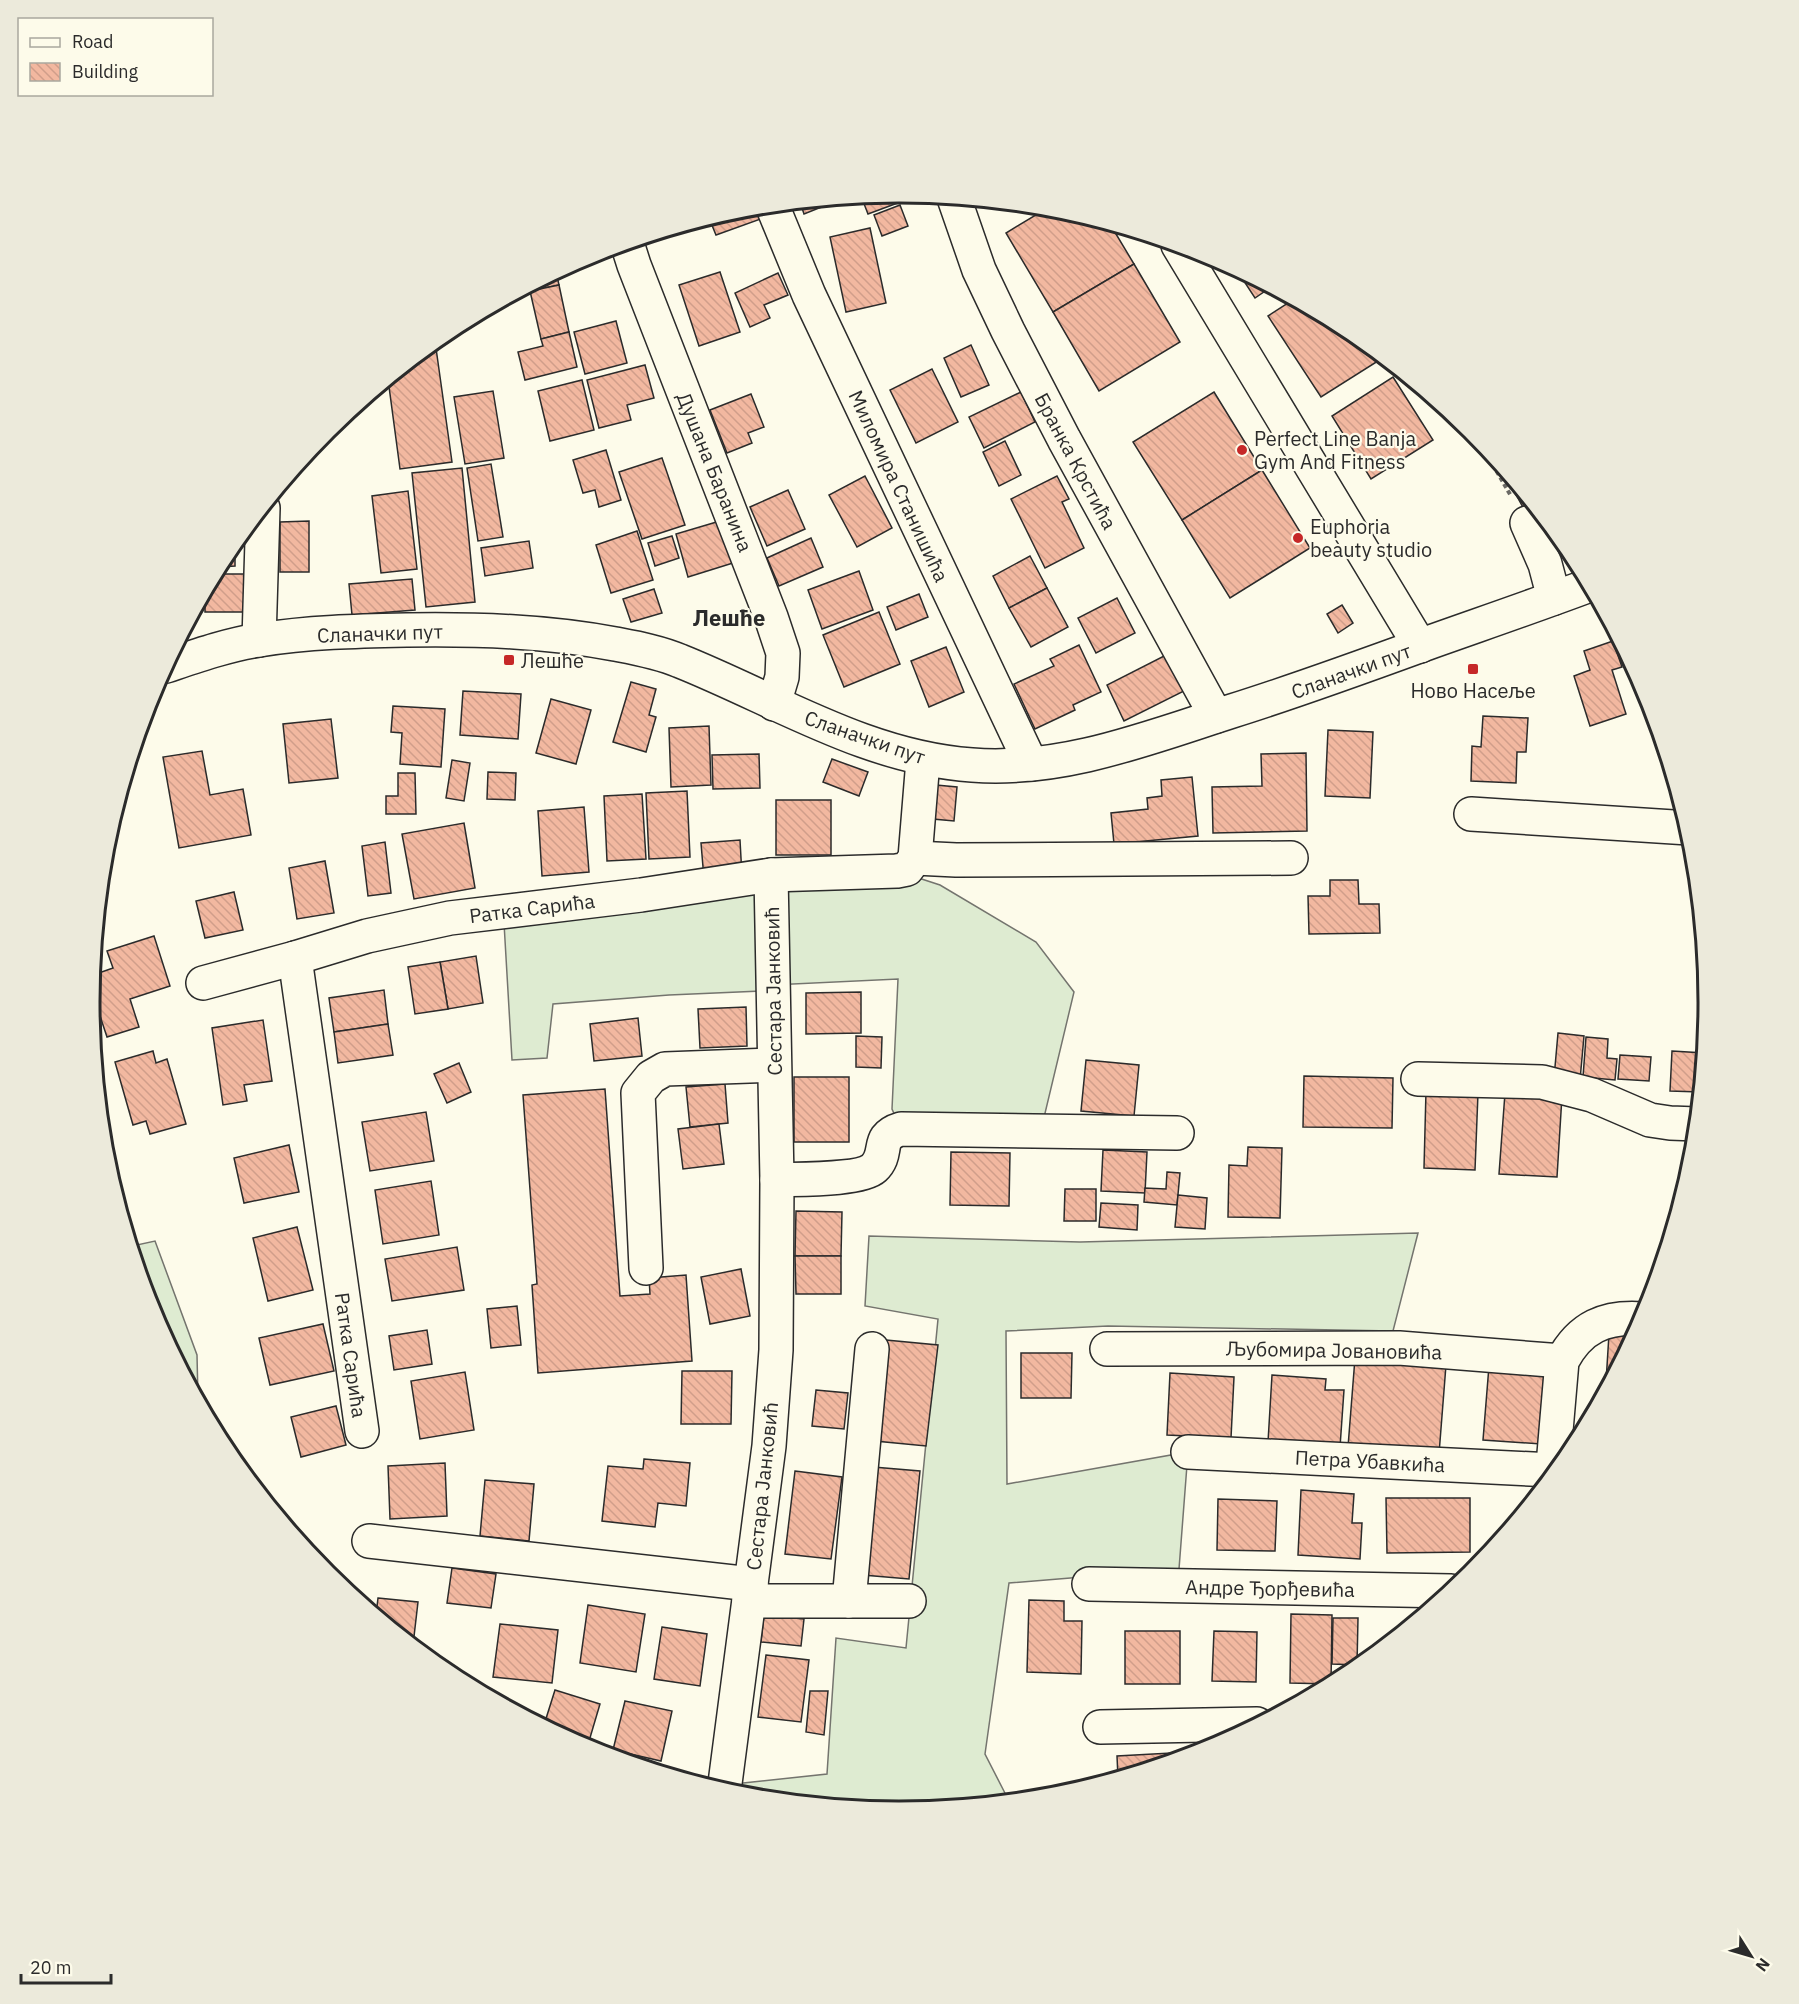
<svg xmlns="http://www.w3.org/2000/svg" width="1799" height="2004" viewBox="0 0 1799 2004" font-family="'IBM Plex Sans',sans-serif">
<defs>
<pattern id="building-back-hatch" width="6" height="6" patternUnits="userSpaceOnUse" patternTransform="scale(1.5)"><rect width="6" height="6" fill="#f2b8a0"/><path d="M-1 5l2 2M0 0l6 6M5-1l2 2" fill="none" stroke="#d09e8a"/></pattern>
</defs>
<rect width="100%" height="100%" fill="#fdfbea"/>
<!-- grass -->
<g fill="#deebd1" stroke="#74746e" stroke-width="1.5">
<polygon points="897,871 940,885 1036,942 1074,992 1041,1130 901,1129 892,1109 898,979 772,985 771,875"/>
<polygon points="757,893 761,991 669,995 553,1004 547,1058 512,1060 504,923"/>
<polygon points="1418,1233 1393,1331 1108,1326 1006,1331 1007,1484 1188,1452 1179,1569 1009,1583 985,1754 1009,1801 899,1811 741,1796 724,1791 725,1785 827,1774 836,1638 906,1648 938,1319 865,1306 869,1236 1080,1242"/>
<polygon points="155,1241 197,1355 198,1399 151,1311 132,1246"/>
</g>
<!-- building -->
<g fill="url(#building-back-hatch)" stroke="#2b2b2b" stroke-width="1.5">
<polygon points="900,193 909,193 911,198 868,214 861,196"/>
<polygon points="844,198 804,214 800,202"/>
<polygon points="900,205 908,226 882,236 874,215"/>
<polygon points="761,206 766,217 716,235 709,218 742,208"/>
<polygon points="1049,207 1058,208 1110,224 1134,264 1053,312 1006,233"/>
<polygon points="870,228 886,303 846,312 830,237"/>
<polygon points="1134,264 1180,342 1099,391 1053,312"/>
<polygon points="1236,269 1271,287 1255,298"/>
<polygon points="556,272 559,285 530,291 529,286"/>
<polygon points="720,272 740,332 699,346 679,285"/>
<polygon points="778,273 788,295 764,305 770,318 750,327 735,293"/>
<polygon points="559,285 569,332 541,339 530,291"/>
<polygon points="1294,299 1350,329 1366,342 1378,361 1321,397 1268,316"/>
<polygon points="616,321 627,363 585,374 574,332"/>
<polygon points="569,332 577,367 525,380 518,352 543,346 541,339"/>
<polygon points="435,341 452,462 400,469 388,379"/>
<polygon points="971,345 989,385 961,397 944,358"/>
<polygon points="645,365 654,398 627,405 631,420 599,428 587,380"/>
<polygon points="932,369 958,422 916,443 890,390"/>
<polygon points="1393,377 1433,440 1371,479 1332,416"/>
<polygon points="582,380 594,430 550,441 538,391"/>
<polygon points="493,391 504,458 465,464 454,397"/>
<polygon points="1021,392 1035,422 984,448 969,417"/>
<polygon points="1214,392 1262,470 1182,520 1133,442"/>
<polygon points="751,394 764,427 748,433 752,443 727,453 710,410"/>
<polygon points="1005,441 1021,475 999,486 983,452"/>
<polygon points="606,450 621,500 599,507 595,490 583,493 573,460"/>
<polygon points="662,458 685,525 642,539 619,472"/>
<polygon points="1497,460 1534,506 1525,511"/>
<polygon points="491,464 503,537 478,541 467,468"/>
<polygon points="462,468 475,602 426,607 412,473"/>
<polygon points="1262,470 1310,548 1230,598 1182,520"/>
<polygon points="865,476 892,528 857,547 829,495"/>
<polygon points="1057,476 1069,499 1062,502 1084,548 1045,568 1011,499"/>
<polygon points="788,490 805,529 767,546 750,507"/>
<polygon points="408,491 417,569 381,573 372,496"/>
<polygon points="309,521 309,572 280,572 280,522"/>
<polygon points="720,521 733,563 688,577 676,534"/>
<polygon points="637,531 653,580 611,593 596,545"/>
<polygon points="672,536 679,558 655,566 648,543"/>
<polygon points="811,538 823,567 779,586 767,558"/>
<polygon points="529,541 533,568 485,576 481,548"/>
<polygon points="235,542 235,566 219,567 227,552"/>
<polygon points="1030,556 1047,588 1009,608 993,576"/>
<polygon points="859,571 873,610 822,629 808,590"/>
<polygon points="215,574 247,574 247,612 205,612 205,592"/>
<polygon points="412,579 415,610 352,615 349,584"/>
<polygon points="1047,588 1068,627 1031,647 1009,608"/>
<polygon points="654,589 662,613 631,622 623,599"/>
<polygon points="919,594 928,617 896,630 887,607"/>
<polygon points="1117,598 1135,633 1096,653 1078,618"/>
<polygon points="1342,605 1353,623 1338,633 1327,614"/>
<polygon points="879,612 900,664 844,687 823,635"/>
<polygon points="1613,641 1622,667 1612,670 1626,714 1590,726 1574,676 1590,670 1584,651"/>
<polygon points="1079,645 1101,692 1073,705 1075,710 1035,729 1014,684 1054,666 1050,659"/>
<polygon points="946,647 964,692 929,707 911,661"/>
<polygon points="1166,655 1184,691 1124,721 1107,685"/>
<polygon points="631,682 656,689 649,715 656,717 646,752 613,742"/>
<polygon points="463,691 521,694 518,739 460,735"/>
<polygon points="551,699 591,710 576,764 536,753"/>
<polygon points="393,706 445,709 441,767 400,764 402,733 391,732"/>
<polygon points="1483,716 1528,718 1526,752 1517,752 1516,783 1471,781 1472,746 1481,747"/>
<polygon points="331,719 338,778 289,783 283,724"/>
<polygon points="709,726 711,785 671,787 669,728"/>
<polygon points="1328,730 1373,732 1370,798 1325,796"/>
<polygon points="202,751 210,795 243,789 251,835 179,848 163,757"/>
<polygon points="1306,753 1307,831 1213,833 1212,787 1262,786 1261,754"/>
<polygon points="759,754 760,788 713,789 712,755"/>
<polygon points="832,759 868,772 859,796 823,782"/>
<polygon points="452,760 470,763 464,801 446,798"/>
<polygon points="488,772 516,773 515,800 487,799"/>
<polygon points="398,773 415,773 416,814 386,814 386,796 398,796"/>
<polygon points="1192,777 1198,836 1114,844 1111,813 1148,809 1147,798 1162,796 1161,780"/>
<polygon points="936,785 957,787 954,821 933,819"/>
<polygon points="687,791 690,857 649,859 646,793"/>
<polygon points="642,794 646,859 607,861 604,796"/>
<rect x="776" y="800" width="55" height="55"/>
<polygon points="584,807 589,872 542,876 538,811"/>
<polygon points="464,823 475,888 414,899 402,834"/>
<polygon points="740,840 742,876 704,879 701,843"/>
<polygon points="385,842 391,893 368,896 362,846"/>
<polygon points="325,861 334,913 297,919 289,868"/>
<polygon points="1330,880 1358,880 1359,904 1379,904 1380,933 1309,934 1308,896 1330,896"/>
<polygon points="234,892 243,930 205,938 196,901"/>
<polygon points="154,936 170,986 130,999 139,1027 107,1037 91,989 93,975 113,968 107,951"/>
<polygon points="476,956 483,1003 448,1009 440,962"/>
<polygon points="440,962 448,1009 415,1014 408,967"/>
<polygon points="384,990 388,1024 334,1032 329,998"/>
<polygon points="861,992 861,1033 806,1034 806,993"/>
<polygon points="746,1007 747,1046 700,1048 698,1009"/>
<polygon points="638,1018 642,1056 594,1061 590,1024"/>
<polygon points="263,1020 272,1081 244,1085 247,1101 223,1105 212,1028"/>
<polygon points="388,1024 393,1055 338,1063 334,1032"/>
<polygon points="1558,1033 1584,1036 1580,1080 1554,1078"/>
<polygon points="856,1036 882,1037 881,1068 856,1067"/>
<polygon points="1586,1037 1608,1039 1607,1058 1617,1059 1615,1080 1583,1077"/>
<polygon points="153,1051 156,1063 167,1059 186,1124 150,1134 146,1121 133,1125 115,1062"/>
<polygon points="1672,1051 1704,1053 1700,1092 1670,1091"/>
<polygon points="1620,1055 1651,1057 1649,1081 1618,1079"/>
<polygon points="1086,1060 1139,1065 1134,1116 1081,1111"/>
<polygon points="459,1063 471,1092 447,1103 434,1074"/>
<polygon points="1304,1076 1393,1078 1392,1128 1303,1127"/>
<rect x="794" y="1077" width="55" height="65"/>
<polygon points="725,1084 728,1123 690,1127 686,1087"/>
<polygon points="605,1089 620,1296 650,1294 649,1278 686,1275 692,1361 538,1373 532,1285 537,1284 523,1095"/>
<polygon points="1426,1091 1478,1093 1475,1170 1424,1168"/>
<polygon points="1505,1093 1562,1096 1557,1177 1499,1174"/>
<polygon points="426,1112 434,1161 370,1171 362,1122"/>
<polygon points="719,1124 724,1164 683,1169 678,1129"/>
<polygon points="289,1145 299,1192 244,1203 234,1158"/>
<polygon points="1248,1147 1282,1148 1280,1218 1228,1217 1229,1165 1247,1166"/>
<polygon points="1103,1150 1147,1152 1145,1193 1101,1191"/>
<polygon points="951,1152 1010,1153 1009,1206 950,1205"/>
<polygon points="1167,1172 1180,1173 1177,1205 1144,1202 1145,1188 1166,1189"/>
<polygon points="431,1181 439,1235 383,1244 375,1190"/>
<polygon points="1065,1189 1096,1189 1096,1221 1064,1221"/>
<polygon points="1178,1195 1207,1198 1205,1229 1175,1227"/>
<polygon points="1101,1203 1138,1205 1137,1230 1099,1227"/>
<polygon points="796,1211 842,1212 841,1256 795,1256"/>
<polygon points="297,1227 313,1290 268,1301 253,1238"/>
<polygon points="457,1247 464,1290 392,1301 385,1259"/>
<polygon points="795,1256 841,1256 841,1294 796,1294"/>
<polygon points="741,1269 750,1316 710,1324 701,1277"/>
<polygon points="517,1306 521,1345 491,1348 487,1309"/>
<polygon points="323,1324 334,1371 270,1385 259,1338"/>
<polygon points="427,1330 432,1364 394,1370 389,1336"/>
<polygon points="1609,1334 1634,1337 1609,1383 1606,1382"/>
<polygon points="886,1340 938,1345 926,1446 875,1441"/>
<polygon points="1021,1353 1072,1353 1071,1398 1021,1398"/>
<polygon points="1355,1358 1446,1365 1439,1454 1348,1447"/>
<polygon points="1489,1366 1547,1370 1541,1444 1483,1440"/>
<polygon points="682,1371 732,1371 731,1424 681,1424"/>
<polygon points="465,1372 474,1430 420,1439 411,1381"/>
<polygon points="1170,1373 1234,1377 1231,1438 1167,1435"/>
<polygon points="1272,1375 1326,1379 1325,1390 1344,1390 1340,1447 1268,1442"/>
<polygon points="816,1390 848,1393 844,1429 812,1426"/>
<polygon points="336,1406 346,1445 301,1457 291,1417"/>
<polygon points="644,1459 690,1463 686,1506 658,1503 655,1527 602,1521 608,1466 643,1469"/>
<polygon points="445,1463 447,1516 390,1519 388,1466"/>
<polygon points="873,1467 920,1471 909,1579 863,1575"/>
<polygon points="795,1471 842,1477 831,1559 785,1554"/>
<polygon points="485,1480 534,1484 529,1541 480,1536"/>
<polygon points="1301,1490 1354,1494 1352,1523 1362,1523 1360,1559 1298,1555"/>
<polygon points="1386,1498 1470,1498 1470,1552 1387,1553"/>
<polygon points="1218,1499 1277,1501 1275,1551 1217,1550"/>
<polygon points="452,1568 496,1574 491,1608 447,1603"/>
<polygon points="378,1598 418,1602 413,1645 376,1615"/>
<polygon points="1029,1600 1064,1601 1064,1621 1082,1621 1081,1674 1027,1672"/>
<polygon points="588,1605 645,1614 636,1672 580,1663"/>
<polygon points="1291,1614 1332,1615 1331,1684 1290,1683"/>
<polygon points="764,1615 804,1619 801,1646 761,1642"/>
<polygon points="1333,1618 1358,1618 1357,1665 1332,1664"/>
<polygon points="500,1624 558,1630 552,1683 493,1677"/>
<polygon points="662,1627 707,1634 700,1686 654,1679"/>
<rect x="1125" y="1631" width="55" height="53"/>
<polygon points="1214,1631 1257,1632 1256,1682 1212,1681"/>
<polygon points="766,1655 809,1660 801,1722 758,1717"/>
<polygon points="555,1690 600,1704 587,1748 544,1725"/>
<polygon points="810,1691 828,1691 824,1735 806,1732"/>
<polygon points="625,1701 672,1711 661,1761 613,1750"/>
<polygon points="1171,1753 1171,1762 1118,1778 1117,1756"/>
</g>
<g fill="none" stroke-linecap="round" stroke-linejoin="round">
<defs>
<g id="minor">
<polyline points="954,198 979,270 1008,331 1064,439 1216,716"/>
<polyline points="772,205 809,295 1031,764"/>
<polyline points="627,243 634,265 771,617 783,653 782,677 774,704"/>
<polyline points="1178,245 1420,646"/>
<polyline points="1527,523 1545,564 1554,598"/>
<polyline points="259,640 263,508"/>
<path d="M166,666C196,656 227,645 259,640C308,632 358,631 407,630C477,629 546,631 615,644C636,648 659,652 680,661C775,699 867,758 972,765C1062,772 1148,738 1232,711C1296,691 1359,668 1422,645C1478,625 1534,606 1590,585"/>
<polyline points="1471,814 1689,828"/>
<polyline points="915,858 956,860 1291,858"/>
<polyline points="295,958 362,1431"/>
<polyline points="203,983 295,958 367,936 450,918 641,895 771,875 897,871 907,869 915,858 923,760"/>
<polyline points="1418,1079 1542,1082 1592,1095 1650,1120 1670,1123 1697,1124"/>
<path d="M777,1180C796,1179 861,1180 874,1168C890,1153 874,1137 901,1129L1177,1133"/>
<polyline points="646,1268 638,1093 651,1077 665,1069 774,1065"/>
<polyline points="1107,1349 1399,1348 1562,1361"/>
<polyline points="1188,1452 1552,1470"/>
<path d="M1552,1477L1562,1361C1580,1327 1605,1316 1643,1319"/>
<polyline points="369,1541 751,1584"/>
<polyline points="1089,1584 1451,1591"/>
<polyline points="749,1601 909,1601"/>
<polyline points="849,1601 872,1349"/>
<polyline points="1100,1727 1257,1724"/>
<polyline points="724,1791 769,1446 776,1350 777,1180 771,875"/>
</g>
</defs>
<!-- minor casing -->
<use href="#minor" stroke="#2b2b2b" stroke-width="36"/>
<!-- path -->
<polyline stroke="#6a6964" stroke-width="4" stroke-dasharray="4.5 3" stroke-linecap="butt" points="1474,432 1511,496"/>
<!-- minor -->
<use href="#minor" stroke="#fdfbea" stroke-width="33"/>
</g>
<!-- markers -->
<g fill="#c62828" stroke="#fdfbea" stroke-width="2">
<circle cx="1242" cy="450" r="6"/>
<circle cx="1298" cy="538" r="6"/>
<rect x="503" y="654" width="12" height="12" rx="3"/>
<rect x="1467" y="663" width="12" height="12" rx="3"/>
</g>
<g text-anchor="middle" dominant-baseline="central" stroke-width="4.5" stroke-linejoin="round" paint-order="stroke">
<!-- poi labels -->
<g font-size="20" fill="#2b2b2b" stroke="#fdfbea" text-anchor="start">
<text x="1254" y="438">Perfect Line Banja<tspan x="1254" dy="23">Gym And Fitness</tspan></text>
<text x="1310" y="526">Euphoria<tspan x="1310" dy="23">beauty studio</tspan></text>
<text x="521" y="660">Лешће</text>
<text x="1473" y="690" text-anchor="middle">Ново Насеље</text>
</g>
<!-- street labels -->
<g font-size="20" fill="#2b2b2b" stroke="#fdfbea">
<text transform="translate(1076 461) rotate(62)">Бранка Крстића</text>
<text transform="translate(715 472) rotate(68)">Душана Баранина</text>
<text transform="translate(899 486) rotate(65)">Миломира Станишића</text>
<text transform="translate(380 633) rotate(-2)">Сланачки пут</text>
<text transform="translate(1351 671) rotate(-20)">Сланачки пут</text>
<text transform="translate(865 737) rotate(19)">Сланачки пут</text>
<text transform="translate(532 908) rotate(-7)">Ратка Сарића</text>
<text transform="translate(773 991) rotate(-91)">Сестара Јанковић</text>
<text transform="translate(1334 1350) rotate(1)">Љубомира Јовановића</text>
<text transform="translate(351 1355) rotate(82)">Ратка Сарића</text>
<text transform="translate(1370 1461) rotate(3)">Петра Убавкића</text>
<text transform="translate(762 1486) rotate(-84)">Сестара Јанковић</text>
<text transform="translate(1270 1588) rotate(1)">Андре Ђорђевића</text>
</g>
<!-- quarter labels -->
<g font-size="22" font-weight="bold" fill="#2b2b2b" stroke="#fdfbea">
<text x="729" y="617">Лешће</text>
</g>
</g>
<!-- crop -->
<path d="M0 0H1799V2004H0ZM100 1002a799 799 0 1 1 1598 0a799 799 0 1 1-1598 0Z" fill="#eceadb" fill-rule="evenodd"/>
<path fill="none" stroke="#2b2b2b" stroke-width="3" d="M100 1002a799 799 0 1 1 1598 0a799 799 0 1 1-1598 0Z"/>
<!-- legend -->
<rect x="18" y="18" width="195" height="78" fill="#fdfbea" stroke="#a9a89e" stroke-width="1.5"/>
<rect x="30" y="38" width="30" height="9" fill="#fdfbea" stroke="#a9a89e" stroke-width="1.5"/>
<text x="72" y="48" font-size="18" fill="#2b2b2b">Road</text>
<rect x="30" y="63" width="30" height="18" fill="url(#building-back-hatch)" stroke="#a9a89e" stroke-width="1.5"/>
<text x="72" y="78" font-size="18" fill="#2b2b2b">Building</text>
<!-- north arrow -->
<g transform="translate(1751 1956) rotate(127)" stroke="#fdfbea" stroke-width="4.5" paint-order="stroke">
<path d="M0-4.5L10 22L0 15L-10 22Z" fill="#2b2b2b"/>
<text y="-9" font-size="16" font-weight="bold" text-anchor="middle" fill="#2b2b2b">N</text>
</g>
<!-- scale -->
<path d="M21 1974v9h90v-9" fill="none" stroke="#2b2b2b" stroke-width="3"/>
<text x="30" y="1974" font-size="18" fill="#2b2b2b" stroke="#fdfbea" stroke-width="4.5" paint-order="stroke">20 m</text>
</svg>
